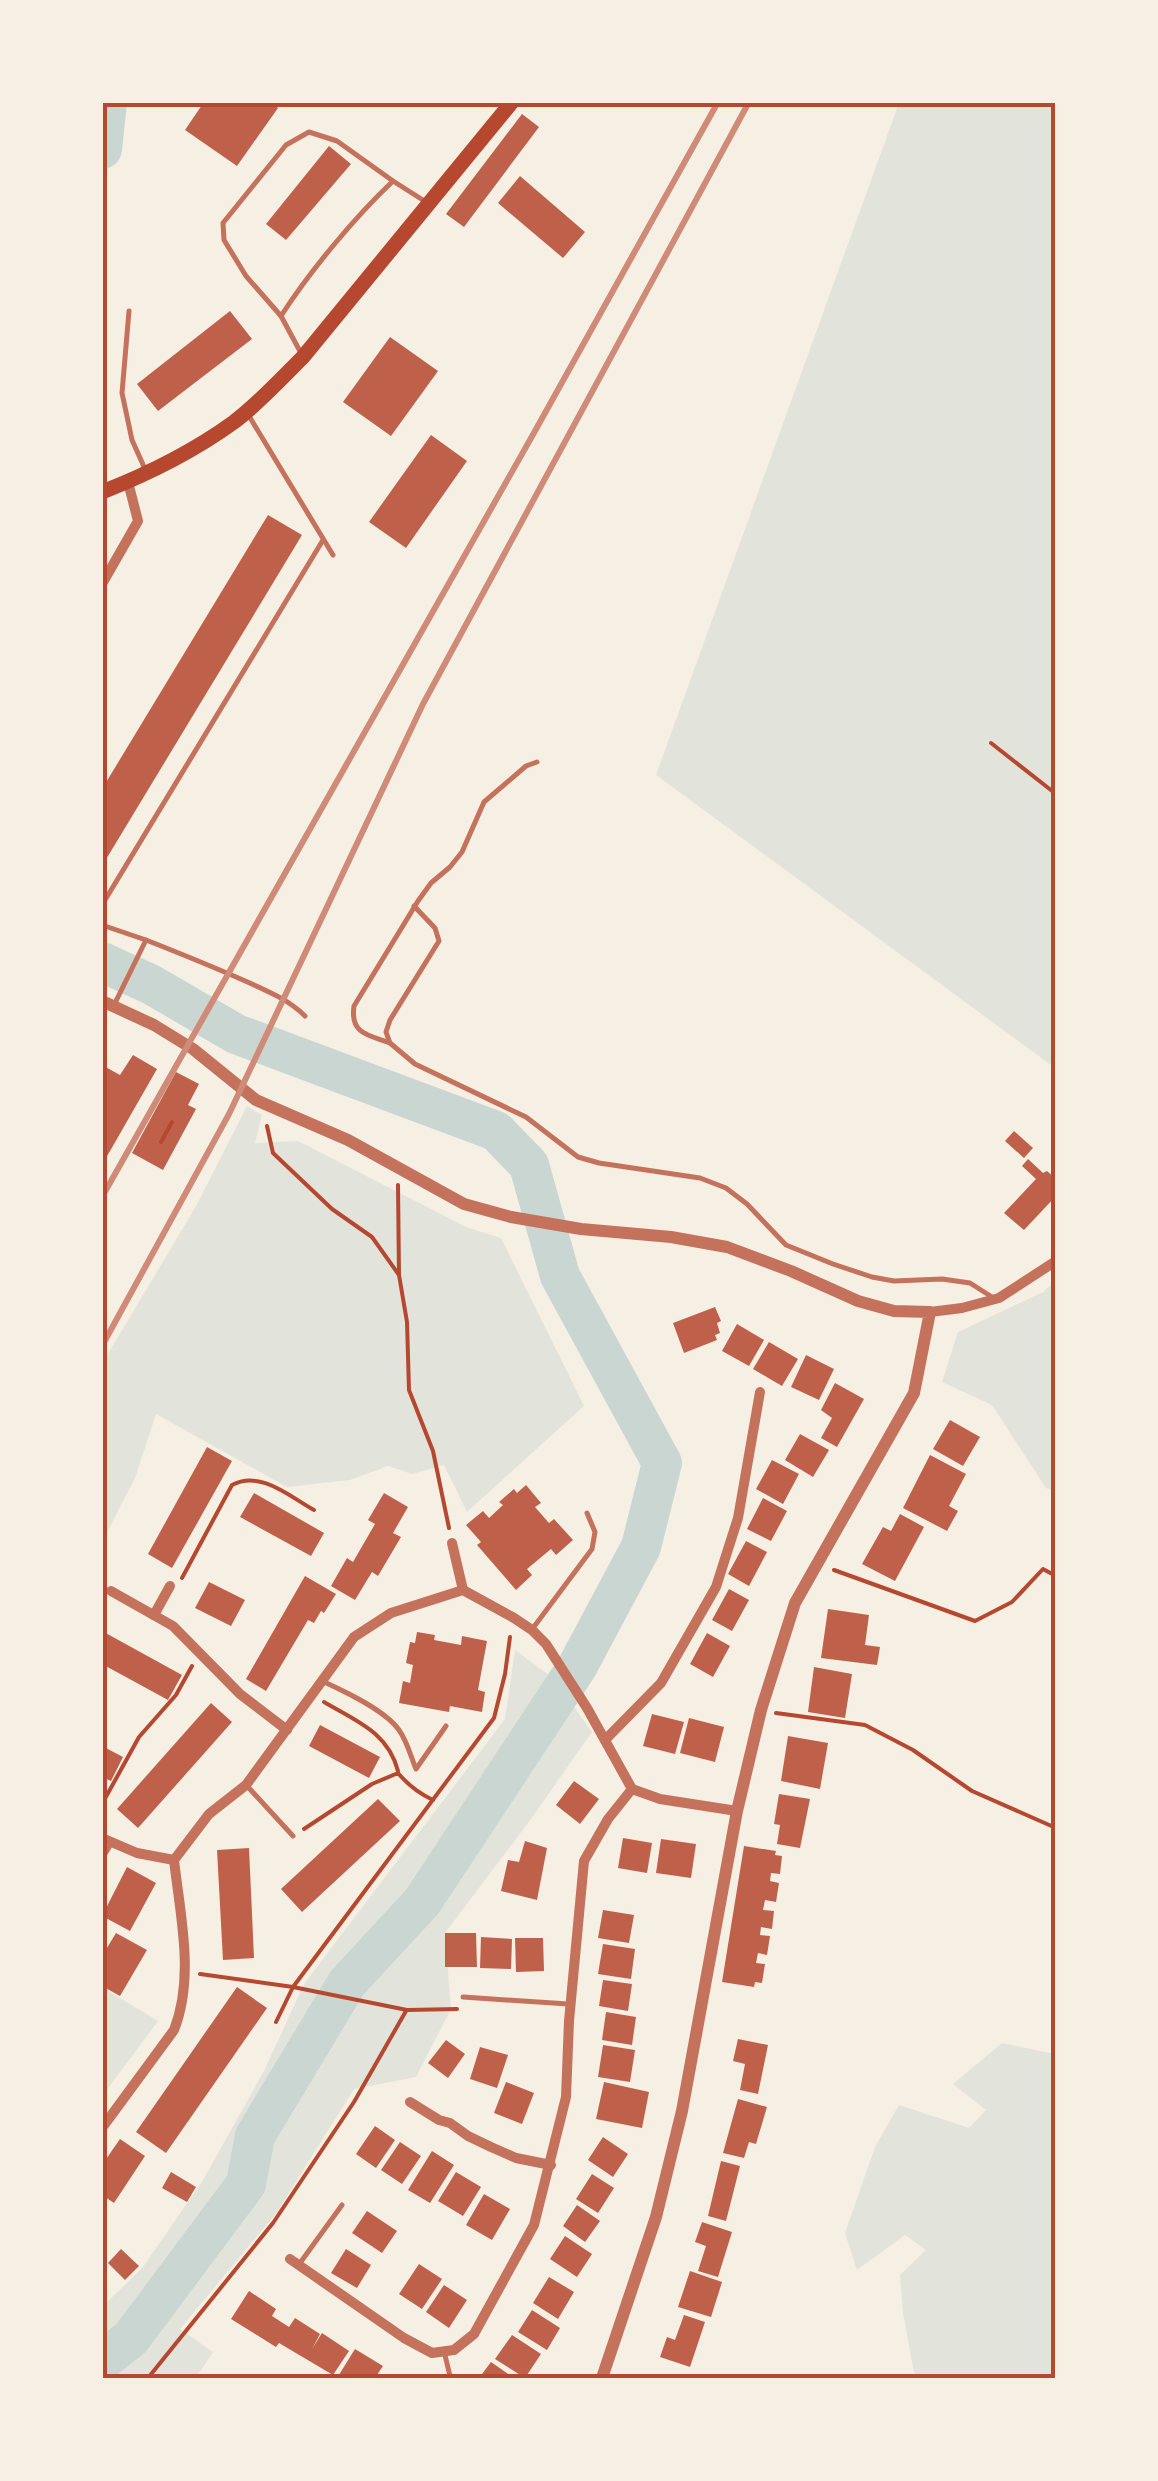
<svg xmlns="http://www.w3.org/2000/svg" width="1158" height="2481" viewBox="0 0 1158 2481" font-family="Georgia,serif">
<rect width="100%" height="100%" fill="#f6efe4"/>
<!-- green -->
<g fill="#e2e4dc">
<polygon points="899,103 1055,103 1055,1068 656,775"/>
<polygon points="247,1106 262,1115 255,1143 298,1141 466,1227 501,1238 584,1406 467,1512 444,1465 412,1474 388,1466 350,1480 287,1487 156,1414 135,1478 103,1540 103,1362 195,1208"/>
<polygon points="1055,1281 1055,1491 1046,1488 992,1405 942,1382 958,1332 1043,1292"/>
<polygon points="515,1650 553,1678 592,1732 531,1819 445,1933 451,2009 416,2077 354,2089 277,2212 180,2329 213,2352 196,2378 103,2378 103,2306 143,2267 203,2180 264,2071 304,1984 505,1719"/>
<polygon points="103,1988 158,2021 103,2095"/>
<polygon points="1002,2043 1055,2054 1055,2378 915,2378 903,2313 900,2275 926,2250 905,2235 857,2270 845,2233 875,2147 899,2105 969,2128 986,2110 953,2084"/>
</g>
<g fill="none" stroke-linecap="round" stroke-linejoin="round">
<!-- river -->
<g stroke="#c9d6d2" stroke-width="40">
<polyline points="102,149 107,102"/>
<polyline points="102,962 152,985 236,1034 496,1131 529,1165 560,1276 662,1463 641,1547 577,1667 422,1902 347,1983 255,2136 246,2184 131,2338 102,2361"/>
</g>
</g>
<!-- building -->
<g fill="#bf614a">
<polygon points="204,102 270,102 278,108 237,166 185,130"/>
<polygon points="522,114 539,127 464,227 446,214"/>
<polygon points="329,146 351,164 286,240 266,224"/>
<polygon points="520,176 585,232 563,258 498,203"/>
<polygon points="230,311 252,339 158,411 137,384"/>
<polygon points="390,337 438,371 391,436 343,402"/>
<polygon points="431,435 467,461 406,548 369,522"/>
<polygon points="268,515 302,535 102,866 102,789"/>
<polygon points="133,1055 157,1069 102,1165 102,1065 120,1075"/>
<polygon points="176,1072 199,1084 188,1105 196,1109 163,1170 132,1153"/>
<polygon points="1014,1131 1033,1148 1024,1158 1005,1141"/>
<polygon points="1028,1159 1043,1173 1047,1171 1056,1179 1056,1196 1024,1230 1004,1213 1036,1179 1022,1166"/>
<polygon points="715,1307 721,1321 717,1323 720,1333 715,1335 717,1340 684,1353 673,1323"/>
<polygon points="737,1324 764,1340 749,1366 722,1351"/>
<polygon points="769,1342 798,1359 782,1386 753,1369"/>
<polygon points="806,1355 834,1369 819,1400 791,1387"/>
<polygon points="835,1383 864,1399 837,1447 821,1438 832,1418 821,1410"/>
<polygon points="950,1420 980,1437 963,1466 933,1449"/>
<polygon points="800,1434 829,1450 813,1477 785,1460"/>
<polygon points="207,1447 232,1461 172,1568 148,1554"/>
<polygon points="930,1455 966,1474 949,1506 958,1511 947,1531 903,1508"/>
<polygon points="772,1460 799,1474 783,1504 756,1489"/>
<polygon points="526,1485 541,1503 535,1507 549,1523 554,1519 573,1540 556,1555 551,1549 527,1569 532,1575 516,1590 477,1545 481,1542 466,1525 483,1511 489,1518 503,1505 499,1502 514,1489 517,1493"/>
<polygon points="254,1493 324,1533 311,1556 240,1517"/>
<polygon points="384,1493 408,1507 393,1533 401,1537 378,1576 372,1572 355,1600 331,1586 347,1558 353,1562 375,1524 368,1520"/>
<polygon points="763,1498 787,1511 771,1541 747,1529"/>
<polygon points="900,1514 924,1527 895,1581 862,1564 883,1527 891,1531"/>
<polygon points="746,1541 767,1552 749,1586 728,1574"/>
<polygon points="305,1576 336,1594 324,1613 321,1611 314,1623 308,1620 266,1691 246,1679"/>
<polygon points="209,1582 245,1600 231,1626 195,1608"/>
<polygon points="729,1589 749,1600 732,1631 712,1620"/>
<polygon points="828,1609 869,1615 865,1645 880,1647 877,1665 821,1658"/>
<polygon points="102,1631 182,1675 168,1700 102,1664"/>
<polygon points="417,1632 435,1635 434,1640 461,1645 462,1636 487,1641 478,1690 485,1692 482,1712 450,1706 449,1712 399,1703 403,1681 410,1683 413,1665 406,1663 410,1642 415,1643"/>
<polygon points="707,1633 730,1646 713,1677 690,1664"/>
<polygon points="814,1667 852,1674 845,1718 808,1712"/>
<polygon points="211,1703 232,1722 138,1828 117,1809"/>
<polygon points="652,1714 684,1722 675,1754 643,1746"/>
<polygon points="689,1718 724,1727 715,1762 680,1753"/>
<polygon points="320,1725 380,1757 369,1778 309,1746"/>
<polygon points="788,1736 828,1743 820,1789 781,1781"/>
<polygon points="102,1746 123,1757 111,1781 102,1777"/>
<polygon points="574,1781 599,1799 580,1824 556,1805"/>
<polygon points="779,1794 810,1799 800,1848 777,1844 780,1825 774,1824"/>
<polygon points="378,1799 400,1821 302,1912 281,1889"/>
<polygon points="623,1838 652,1843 647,1873 618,1868"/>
<polygon points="661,1839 696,1844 691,1878 656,1873"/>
<polygon points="525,1841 547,1848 537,1900 501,1891 508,1860 519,1862"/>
<polygon points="744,1846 776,1851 775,1855 782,1856 780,1874 771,1873 770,1881 779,1883 776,1902 765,1900 763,1910 774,1911 772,1929 761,1927 760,1935 770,1936 767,1955 758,1953 756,1963 765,1964 762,1983 755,1982 754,1987 722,1982"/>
<polygon points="249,1848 254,1958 223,1960 217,1850"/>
<polygon points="127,1867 156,1883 130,1931 102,1916"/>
<polygon points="603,1910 634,1915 629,1943 598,1938"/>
<polygon points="116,1933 147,1950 120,1996 102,1986 102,1956"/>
<polygon points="445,1933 476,1933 477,1967 445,1967"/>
<polygon points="481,1937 512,1939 511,1969 480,1968"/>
<polygon points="515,1938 543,1938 544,1971 516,1972"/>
<polygon points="603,1944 635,1949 631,1979 598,1974"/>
<polygon points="603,1980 632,1984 628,2011 599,2006"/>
<polygon points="237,1987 267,2008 166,2153 136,2132"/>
<polygon points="606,2012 636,2017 632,2045 602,2040"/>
<polygon points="738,2039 768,2045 758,2094 740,2090 745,2064 733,2061"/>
<polygon points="446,2040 465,2054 448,2078 428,2063"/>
<polygon points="603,2045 635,2050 630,2082 598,2077"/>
<polygon points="480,2047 508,2055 497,2088 470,2079"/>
<polygon points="506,2082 534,2093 522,2124 494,2113"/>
<polygon points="604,2082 649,2092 642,2128 596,2119"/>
<polygon points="738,2099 767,2107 756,2144 749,2142 744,2158 723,2153"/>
<polygon points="375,2126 395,2140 376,2168 356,2154"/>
<polygon points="603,2137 628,2154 613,2177 588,2160"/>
<polygon points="120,2139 145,2156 114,2203 102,2195 102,2165"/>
<polygon points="400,2142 421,2156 402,2184 381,2170"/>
<polygon points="432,2151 454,2165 430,2203 408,2190"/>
<polygon points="721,2161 740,2166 726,2221 708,2216"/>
<polygon points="171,2172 196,2187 187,2202 162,2188"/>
<polygon points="456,2172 481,2187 463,2216 438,2201"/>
<polygon points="592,2174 614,2188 598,2213 576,2199"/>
<polygon points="484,2194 510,2209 492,2240 466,2225"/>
<polygon points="577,2205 600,2221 585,2242 563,2226"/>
<polygon points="367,2211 397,2231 382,2253 352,2233"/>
<polygon points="702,2222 732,2232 718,2277 698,2271 706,2246 695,2242"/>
<polygon points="565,2236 592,2254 577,2277 550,2259"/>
<polygon points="121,2249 139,2266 125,2280 108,2263"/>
<polygon points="346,2249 371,2265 357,2288 331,2273"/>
<polygon points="419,2264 442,2279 422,2309 399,2294"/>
<polygon points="690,2271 722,2282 711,2317 678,2307"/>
<polygon points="549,2277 574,2292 558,2319 533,2303"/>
<polygon points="444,2285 467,2300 449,2328 426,2312"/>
<polygon points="249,2291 276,2309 272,2316 289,2327 295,2318 320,2334 312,2349 322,2333 349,2351 333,2375 279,2343 276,2347 231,2319"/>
<polygon points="532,2310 560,2328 547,2350 518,2332"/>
<polygon points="684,2315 705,2322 690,2367 660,2357 667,2337 675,2340"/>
<polygon points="512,2335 541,2354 525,2378 495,2359"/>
<polygon points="355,2349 383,2366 375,2378 337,2378"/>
<polygon points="491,2362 514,2378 479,2378"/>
</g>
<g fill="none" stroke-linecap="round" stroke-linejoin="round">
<!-- path -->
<g stroke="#b5482f" stroke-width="4">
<polyline points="991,743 1056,794"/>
<polyline points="267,1126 273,1153 332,1209 372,1237 399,1275 407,1322 409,1390 433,1451 449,1528"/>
<polyline points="161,1142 172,1122"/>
<polyline points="398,1185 399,1275"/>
<polyline points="834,1570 975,1621 1012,1602 1043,1569 1056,1576"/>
<path d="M182,1578L232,1485C260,1470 289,1496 314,1510"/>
<path d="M324,1702C356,1721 388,1732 398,1771"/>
<polyline points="776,1713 865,1725 913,1750 972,1791 1056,1828"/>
<polyline points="102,1804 139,1737 176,1695 192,1666"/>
<path d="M304,1829L372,1784L398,1773C408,1785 418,1793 433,1800"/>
<polyline points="200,1974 293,1987 276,2022"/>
<polyline points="457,2009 407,2010 293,1987 494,1718 505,1674 510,1637"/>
<polyline points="148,2378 273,2223 354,2102 406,2011"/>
</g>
<!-- service -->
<g stroke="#c5725c" stroke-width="5">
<polyline points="129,311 122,393 132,440 145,469"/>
<polyline points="281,316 246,276 224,240 223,223 286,145 309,132 337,141 393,181"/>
<path d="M302,355L281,316C310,271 354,218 393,181L426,202"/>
<polyline points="249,416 333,555"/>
<polyline points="102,905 323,540"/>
<polyline points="414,906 435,928 439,941 390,1020 386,1032 390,1043 415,1064 526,1117 578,1157 599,1163 700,1178 726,1188 747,1204 786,1245 833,1264 872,1277 894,1281 942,1279 970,1283 992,1297"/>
<polyline points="102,925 146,940 115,1003"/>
<path d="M146,940C179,953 211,966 243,980C265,990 288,999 305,1016"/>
<path d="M390,1043C368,1035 350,1034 354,1006L418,901L431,883L450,867L462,852L484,802L526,766L537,762"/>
<polyline points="533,1628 592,1549 595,1532 587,1513"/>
<path d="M322,1681C344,1691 385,1710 399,1730C407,1741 411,1757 416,1769L446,1726"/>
<polyline points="248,1787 293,1836"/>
<polyline points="102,1859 111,1844"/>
<polyline points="463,1997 568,2004"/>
<polyline points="300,2263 342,2205"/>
<polyline points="444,2351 450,2376 454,2378"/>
</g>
<!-- minor -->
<g stroke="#c5725c" stroke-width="10">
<polyline points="102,584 138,521 128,482"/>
<polyline points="930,1312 962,1308 999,1298 1056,1261"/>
<polyline points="452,1543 463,1590"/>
<polyline points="111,1591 173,1626 240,1694 287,1730"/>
<polyline points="154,1615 170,1586"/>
<polyline points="605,1740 661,1683 716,1587 738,1518 760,1392"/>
<polyline points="102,1838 137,1853 174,1860"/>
<polyline points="410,2102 439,2120 450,2123 468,2136 491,2147 516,2158 551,2165"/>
<path d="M102,2128L174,2030C195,1977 180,1914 174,1860L209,1814L246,1785L354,1637L391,1613L463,1590L514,1618L532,1630L546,1644L587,1708L632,1789L660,1799L737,1811"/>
<polyline points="290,2259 404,2338 432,2353 454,2350 474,2334 534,2225 566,2097 569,2021 584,1861 608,1819 632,1789"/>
</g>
<!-- tertiary -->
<polyline stroke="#c5725c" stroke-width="12" points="102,1001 154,1025 193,1049 256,1100 348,1140 464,1204 511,1217 581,1229 671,1237 727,1247 791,1271 858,1301 894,1311 930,1312 914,1393 795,1603 761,1710 737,1811 682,2111 656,2217 602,2378"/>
<!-- secondary -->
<path stroke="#b5482f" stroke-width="15" d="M102,492C148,474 194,451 234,422C259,403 281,379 303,357L512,102"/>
<!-- rail -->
<g stroke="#cf8b77" stroke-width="6">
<polyline points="102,1197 535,431 718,102"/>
<polyline points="102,1346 229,1114 423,704 749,102"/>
</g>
</g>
<!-- border -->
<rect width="1158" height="2481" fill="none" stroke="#f6efe4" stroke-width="210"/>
<rect x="105" y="105" width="948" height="2271" fill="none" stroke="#b5482f" stroke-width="4"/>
</svg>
